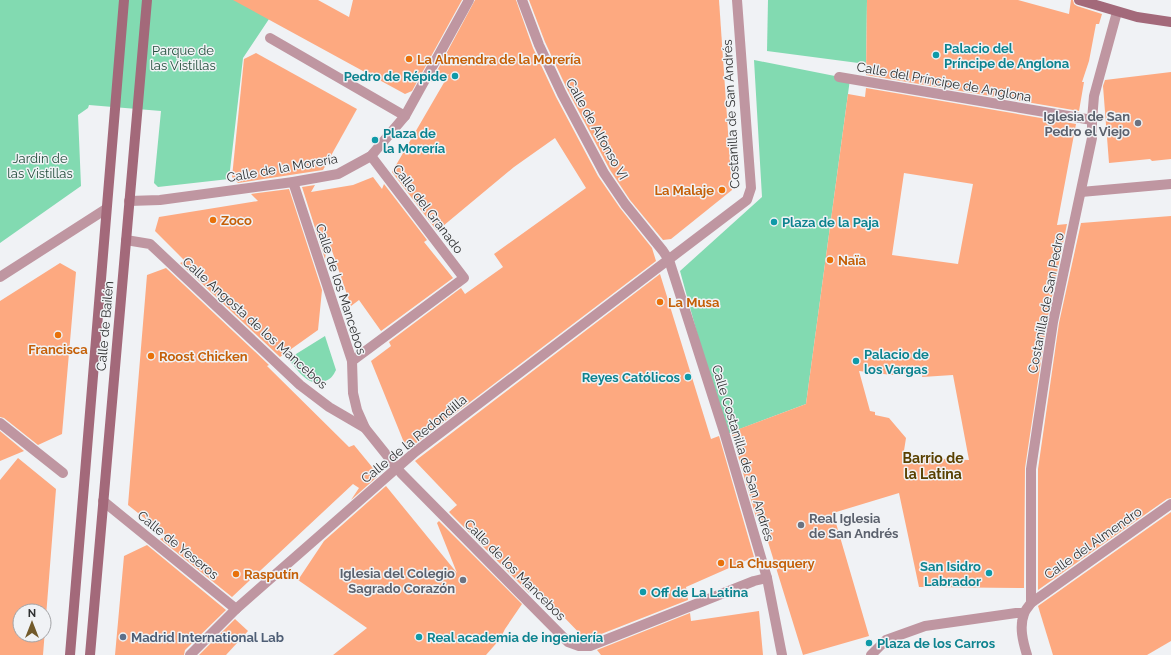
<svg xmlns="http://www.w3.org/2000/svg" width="1171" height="655" viewBox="0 0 1171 655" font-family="Raleway,sans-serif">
<rect width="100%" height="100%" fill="#f0f2f5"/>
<!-- green -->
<g fill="#82dab1">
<polygon points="0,0 252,0 269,19 243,58 229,179 158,187 154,183 161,111 89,105 88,108 78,115 81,186 0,243"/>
<polygon points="768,0 867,0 866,64 767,51"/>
<polygon points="754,60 850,79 806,404 737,430 725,435 680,271 762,197"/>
<path d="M325,336L336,370C333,376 331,379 325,381C308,388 298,370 288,359Z"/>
</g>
<!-- building -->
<g fill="#fda980" fill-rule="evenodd">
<polygon points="233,0 318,0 349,17 353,0 462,0 412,91 405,94"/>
<polygon points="475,0 516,0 533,48 556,97 598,176 620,208 652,248 656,261 407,450 371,361 391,346 389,342 461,288 465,294 503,267 494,254 586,188 555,138 514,167 437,231 392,172 449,74 431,82"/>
<polygon points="529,0 719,0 732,190 671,239 663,240 630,200 610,170 568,91 545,42"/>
<polygon points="867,0 1018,0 1069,14 1071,0 1073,0 1074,4 1077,6 1102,14 1099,24 1096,24 1089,61 1082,82 1084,82 1079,111 866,75"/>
<polygon points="256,53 357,109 323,170 238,183 232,177 244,59"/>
<polygon points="1171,72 1171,159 1152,161 1150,159 1109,163 1103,86 1105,80"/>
<path d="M866,88L1076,124L1057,225L1067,224L1047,321L1025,468L1024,588L919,587L899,493L833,513L869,636L803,655L760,516L756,517L731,432L806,404L848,94L865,97ZM904,173L973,184L958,264L892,255ZM859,371L892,375L923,372L922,377L953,375L969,460L903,457L906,438L889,418L875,415V412L870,411Z"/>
<polygon points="373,177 382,189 384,184 427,240 424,242 453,278 381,331 359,300 351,306 328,239 325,259 302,187 315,185 311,192 353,185"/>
<polygon points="289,189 322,290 318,330 280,357 180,263 185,261 155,231 159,217 258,201 251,194"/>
<polygon points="1171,216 1171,498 1167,499 1038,590 1038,469 1059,323 1081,223"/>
<polygon points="60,263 76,272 62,434 38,445 4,418 0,417 0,301"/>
<polygon points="166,268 269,365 267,366 349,447 354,445 377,473 374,474 377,477 351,500 359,488 353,484 232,597 160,539 167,536 128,505 147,275"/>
<polygon points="660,274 711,439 719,436 754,557 686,587 688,600 586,640 534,586 529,593 449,512 457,505 415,461"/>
<polygon points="0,431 24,451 0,461"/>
<path d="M18,458L56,489L43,655H0V480ZM20,611H44V635H20Z"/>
<polygon points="386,486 457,573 437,523 439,521 522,604 505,629 500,639 486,655 333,655 367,628 298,580 324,541"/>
<polygon points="1171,512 1171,641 1147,655 1053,655 1038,606"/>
<polygon points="147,545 226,610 185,650 184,655 115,655 124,556"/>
<polygon points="759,611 763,655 601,655 597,650 690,613 691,621"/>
<polygon points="235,619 248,631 226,655 199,655"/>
</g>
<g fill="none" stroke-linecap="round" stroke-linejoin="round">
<!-- street -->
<g stroke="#bf96a1" stroke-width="10">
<polyline points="522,0 539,45 562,94 604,173 625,204 663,251 669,260 725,435 767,578 782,655"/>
<polyline points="270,38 405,116"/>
<polyline points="839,77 1092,120"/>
<polyline points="293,182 352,361 353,393 357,410 365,428"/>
<polyline points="1081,192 1171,184"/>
<polyline points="129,201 160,200 293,182 338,174 371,156 405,116 469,0"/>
<polyline points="126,240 150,244 300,385 329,407 365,428 401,473 568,642 579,646 590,646 754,581 767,578"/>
<polyline points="0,277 106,209"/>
<polyline points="352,361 464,278 371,156"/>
<polyline points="0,423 63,473"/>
<polyline points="103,501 236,609"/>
<polyline points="1031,603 1031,469 1053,322 1092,138 1092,120 1094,96 1117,12"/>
<polyline points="190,655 236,609 415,452 747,200 751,188 737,0"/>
<polyline points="871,655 886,640 925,626 1016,613 1024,613"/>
<path d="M1027,655C1023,642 1019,627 1024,614C1025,610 1029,606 1031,603L1171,504"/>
</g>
<!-- secondary -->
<g stroke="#a3697a" stroke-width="10">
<polyline points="1079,0 1137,17 1171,22"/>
<polyline points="70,655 124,0"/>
<polyline points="90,655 147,0"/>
</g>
</g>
<!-- markers -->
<g fill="#0f9aa8" stroke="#f0f2f5" stroke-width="1.5">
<circle cx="936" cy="55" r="4"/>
<circle cx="455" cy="76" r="4"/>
<circle cx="375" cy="140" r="4"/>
<circle cx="774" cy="222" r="4"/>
<circle cx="856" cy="361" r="4"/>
<circle cx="688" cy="377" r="4"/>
<circle cx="989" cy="573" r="4"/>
<circle cx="643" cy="592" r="4"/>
<circle cx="419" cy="637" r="4"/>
<circle cx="869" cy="643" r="4"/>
</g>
<g fill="#e8710a" stroke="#f0f2f5" stroke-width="1.5">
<circle cx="409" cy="59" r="4"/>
<circle cx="722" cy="190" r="4"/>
<circle cx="213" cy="220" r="4"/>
<circle cx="830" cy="260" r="4"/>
<circle cx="660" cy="302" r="4"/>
<circle cx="58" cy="335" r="4"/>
<circle cx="151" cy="356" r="4"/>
<circle cx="721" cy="563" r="4"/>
<circle cx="236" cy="574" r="4"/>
</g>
<g fill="#6b7280" stroke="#f0f2f5" stroke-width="1.5">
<circle cx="1138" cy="123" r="4"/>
<circle cx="801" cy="525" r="4"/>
<circle cx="463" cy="580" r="4"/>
</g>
<circle fill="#5c6f8a" stroke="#f0f2f5" stroke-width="1.5" cx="123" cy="637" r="4"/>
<g text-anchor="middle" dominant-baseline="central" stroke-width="3" stroke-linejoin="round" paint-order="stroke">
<!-- culture labels -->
<g font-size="13" font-weight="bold" fill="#0d838f" stroke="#f0f2f5" text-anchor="start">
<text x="944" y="48">Palacio del<tspan x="944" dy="15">Príncipe de Anglona</tspan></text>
<text x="447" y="76" text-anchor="end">Pedro de Répide</text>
<text x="383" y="133">Plaza de<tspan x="383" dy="15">la Morería</tspan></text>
<text x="782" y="222">Plaza de la Paja</text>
<text x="864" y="354">Palacio de<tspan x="864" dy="15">los Vargas</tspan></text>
<text x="680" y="377" text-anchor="end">Reyes Católicos</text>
<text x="981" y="566" text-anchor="end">San Isidro<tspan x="981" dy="15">Labrador</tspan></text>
<text x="651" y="592">Off de La Latina</text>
<text x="427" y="637">Real academia de ingeniería</text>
<text x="877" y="643">Plaza de los Carros</text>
</g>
<!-- park labels -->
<g font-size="13" fill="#234d3b" stroke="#f0f2f5">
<text x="183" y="50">Parque de<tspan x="183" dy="15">las Vistillas</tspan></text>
<text x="40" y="158">Jardín de<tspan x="40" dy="15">las Vistillas</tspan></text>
</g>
<!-- food labels -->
<g font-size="13" font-weight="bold" fill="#c56008" stroke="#f0f2f5" text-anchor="start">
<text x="417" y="59">La Almendra de la Morería</text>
<text x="714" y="190" text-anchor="end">La Malaje</text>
<text x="221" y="220">Zoco</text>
<text x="838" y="260">Naïa</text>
<text x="668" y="302">La Musa</text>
<text x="58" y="349" text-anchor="middle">Francisca</text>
<text x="159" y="356">Roost Chicken</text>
<text x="729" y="563">La Chusquery</text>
<text x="244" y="574">Rasputín</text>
</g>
<!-- street labels -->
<g font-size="13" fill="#2f3031" stroke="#f0f2f5">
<text transform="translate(944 82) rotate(10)">Calle del Príncipe de Anglona</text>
<text transform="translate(731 114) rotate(-93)">Costanilla de San Andrés</text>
<text transform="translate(597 129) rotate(61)">Calle de Alfonso VI</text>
<text transform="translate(282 168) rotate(-10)">Calle de la Morería</text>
<text transform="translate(428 209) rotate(53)">Calle del Granado</text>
<text transform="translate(341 289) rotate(72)">Calle de los Mancebos</text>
<text transform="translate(1046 303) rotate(-79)">Costanilla de San Pedro</text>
<text transform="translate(255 323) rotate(42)">Calle Angosta de los Mancebos</text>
<text transform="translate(105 326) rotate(-85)">Calle de Bailén</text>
<text transform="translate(414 439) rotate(-39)">Calle de la Redondilla</text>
<text transform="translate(743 453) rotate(73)">Calle Costanilla de San Andrés</text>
<text transform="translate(1093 543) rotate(-35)">Calle del Almendro</text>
<text transform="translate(178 545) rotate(39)">Calle de Yeseros</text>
<text transform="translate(515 570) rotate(45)">Calle de los Mancebos</text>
</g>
<!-- worship labels -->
<g font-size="13" font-weight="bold" fill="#5b616d" stroke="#f0f2f5" text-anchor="end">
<text x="1130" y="116">Iglesia de San<tspan x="1130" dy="15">Pedro el Viejo</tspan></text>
<text x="809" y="518" text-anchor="start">Real Iglesia<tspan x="809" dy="15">de San Andrés</tspan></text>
<text x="455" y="573">Iglesia del Colegio<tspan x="455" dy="15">Sagrado Corazón</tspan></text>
</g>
<!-- service labels -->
<g font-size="13" font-weight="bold" fill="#4e5e75" stroke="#f0f2f5" text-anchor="start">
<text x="131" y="637">Madrid International Lab</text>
</g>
<!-- neighbourhood labels -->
<g font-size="14" font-weight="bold" fill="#594000" stroke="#f0f2f5">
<text x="933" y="458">Barrio de<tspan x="933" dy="16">la Latina</tspan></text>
</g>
</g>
<!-- north arrow -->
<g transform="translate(32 623)"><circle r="19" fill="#f0f2f5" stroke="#a3a4a7"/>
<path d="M0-3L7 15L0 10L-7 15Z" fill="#725a2b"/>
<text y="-6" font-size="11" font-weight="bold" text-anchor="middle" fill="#2f3031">N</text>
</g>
</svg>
